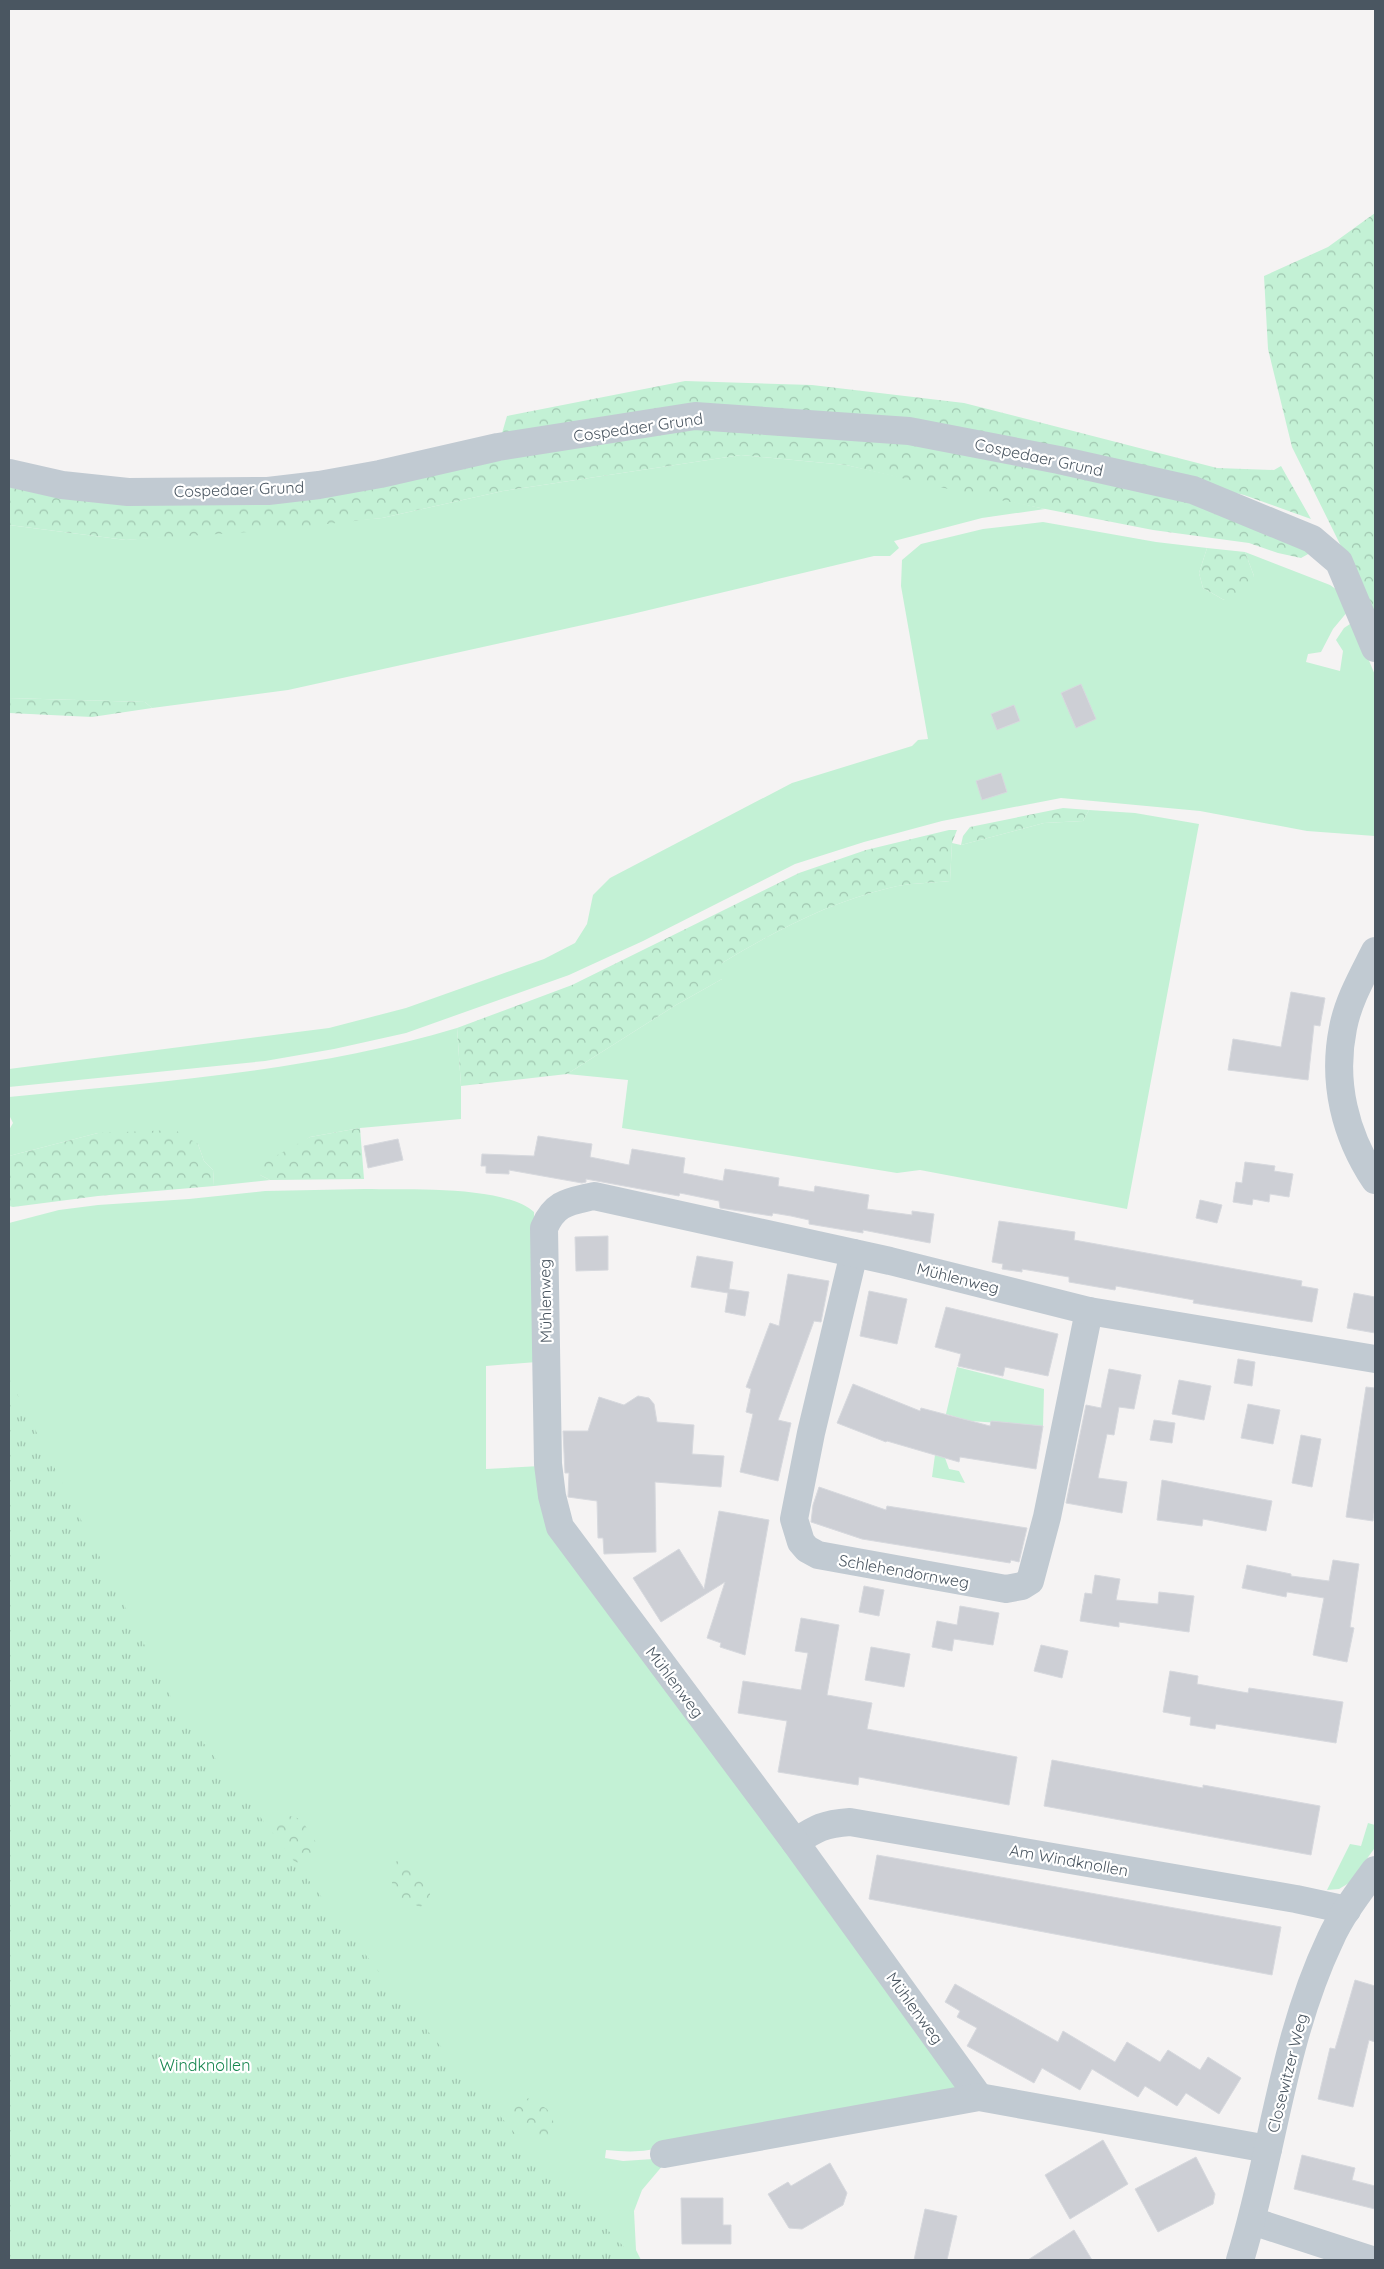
<svg xmlns="http://www.w3.org/2000/svg" width="1384" height="2269" viewBox="0 0 1384 2269" font-family="Quicksand,sans-serif">
<defs>
<pattern id="forest-crowns" width="20" height="18" patternUnits="userSpaceOnUse" patternTransform="scale(1.25)"><rect width="20" height="18" fill="#c3f1d5"/><path d="M2 6a3 3 0 1 1 6 0M12 15a3 3 0 1 1 6 0" fill="none" stroke="#a0c6b0"/></pattern>
<pattern id="park-tufts" width="24" height="20" patternUnits="userSpaceOnUse" patternTransform="scale(1.25)"><rect width="24" height="20" fill="#c3f1d5"/><path d="M3 7l-1-3M5 7V3M7 7l1-3M15 17l-1-3M17 17v-4M19 17l1-3" fill="none" stroke="#a0c6b0"/></pattern>
</defs>
<rect width="100%" height="100%" fill="#f5f3f3"/>
<!-- green -->
<g fill="#c3f1d5">
<polygon points="741,455 846,465 1045,509 982,518 894,541 899,548 890,556 874,556 628,615 288,690 152,708 145,702 9,698 9,525 126,540 382,518 503,491"/>
<polygon points="1043,522 1156,542 1207,548 1199,573 1203,588 1224,600 1254,576 1245,552 1330,585 1340,592 1348,611 1333,629 1321,652 1308,654 1306,662 1340,671 1343,651 1336,640 1344,628 1353,622 1375,675 1375,836 1307,831 1200,811 1061,798 942,821 864,842 795,864 643,941 569,975 406,1033 334,1049 265,1061 9,1087 9,1069 329,1028 406,1008 544,959 575,943 587,924 593,895 610,878 792,783 912,746 918,740 928,739 901,586 902,560 921,544 983,529"/>
<path d="M1089,810L1135,813L1199,824L1127,1209L920,1170L897,1173L622,1128L628,1080L567,1074L676,1005L722,979V963C775,931 828,903 889,888C908,883 930,883 950,881L952,843L961,845L1044,823L1083,821Z"/>
<path d="M457,1028L461,1086V1119L360,1128L310,1137L260,1175L270,1180L214,1186L213,1170L204,1161L198,1144L98,1133L9,1156V1130L13,1123L9,1115V1097C160,1081 311,1072 457,1028Z"/>
<path d="M365,1189C406,1190 504,1185 534,1212L537,1362L486,1366V1469L540,1466L542,1498L961,2086L951,2095L667,2145C646,2153 628,2152 606,2150L605,2158L623,2161L669,2158L642,2190L634,2211L636,2250L641,2260H9V1223L59,1210L98,1205L189,1199L265,1191Z"/>
<polygon points="957,1367 1044,1389 1043,1426 970,1421 946,1414"/>
<polygon points="935,1455 945,1458 949,1469 959,1471 965,1483 932,1477"/>
<polygon points="1368,1823 1375,1825 1374,1849 1349,1883 1339,1889 1327,1890 1350,1844 1361,1846"/>
</g>
<!-- forest -->
<g fill="url(#forest-crowns)">
<polygon points="1375,213 1375,615 1292,447 1268,349 1264,276 1328,247"/>
<polygon points="685,381 812,385 964,403 1217,468 1274,470 1281,466 1311,519 1244,495 1059,451 695,410 500,440 507,416"/>
<polygon points="693,424 906,440 1236,509 1310,553 1301,558 1278,553 1249,543 1153,530 974,495 846,465 741,455 503,491 382,518 263,531 126,540 9,525 9,479 126,498"/>
<polygon points="1207,548 1245,552 1254,576 1243,595 1224,600 1203,588 1199,573"/>
<polygon points="9,698 145,702 152,708 92,717 9,713"/>
<polygon points="1063,808 1089,810 1083,821 1044,823 961,845 963,836 970,827"/>
<path d="M949,830H957L952,843L950,881C930,883 909,883 889,888C828,903 775,931 722,963V979L676,1005L567,1074L461,1086L457,1028L572,985L799,873L866,850Z"/>
<polygon points="360,1128 364,1179 270,1180 260,1175 263,1163 310,1137"/>
<polygon points="175,1130 198,1144 204,1161 213,1170 214,1186 98,1196 13,1207 9,1206 9,1156 98,1133"/>
<polygon points="282,1814 301,1819 317,1844 314,1854 304,1863 286,1861 272,1831"/>
<path d="M402,1858C414,1870 433,1883 430,1901L420,1907L398,1897L386,1868Z"/>
<polygon points="529,2098 547,2109 554,2123 550,2136 527,2137 510,2106"/>
</g>
<!-- park -->
<polygon fill="url(#park-tufts)" points="9,1378 176,1707 392,1989 518,2137 628,2251 633,2260 9,2260"/>
<!-- building -->
<g fill="#cdcfd5" stroke="#d7d9de">
<polygon points="1081,684 1096,719 1076,728 1061,693"/>
<polygon points="1014,705 1020,721 997,730 991,714"/>
<polygon points="1001,773 1007,792 982,800 976,781"/>
<polygon points="1291,992 1325,998 1320,1026 1314,1025 1308,1080 1228,1070 1233,1039 1281,1047"/>
<polygon points="538,1136 592,1144 590,1157 629,1165 632,1149 685,1158 683,1173 723,1181 725,1169 779,1178 778,1186 814,1192 815,1186 869,1195 867,1209 912,1215 912,1211 934,1214 930,1243 863,1230 863,1233 809,1224 809,1220 791,1216 773,1213 772,1216 720,1208 719,1201 680,1193 679,1196 597,1181 586,1179 586,1182 582,1183 509,1170 509,1174 486,1173 486,1166 481,1166 482,1154 534,1156"/>
<polygon points="398,1139 403,1160 368,1168 364,1146"/>
<polygon points="1245,1162 1275,1166 1274,1171 1293,1174 1289,1197 1270,1194 1269,1202 1253,1199 1252,1205 1233,1202 1236,1182 1242,1183"/>
<polygon points="1200,1200 1222,1205 1217,1223 1196,1218"/>
<polygon points="999,1221 1075,1232 1074,1240 1302,1281 1301,1286 1318,1289 1312,1322 1193,1303 1194,1300 1116,1286 1115,1290 1069,1282 1069,1277 1022,1269 1022,1272 1002,1269 1003,1264 992,1262"/>
<polygon points="608,1236 608,1270 576,1271 575,1237"/>
<polygon points="697,1256 733,1262 729,1289 749,1292 745,1316 725,1312 728,1293 691,1287"/>
<polygon points="788,1274 829,1281 821,1322 814,1321 778,1420 791,1423 778,1481 740,1472 753,1414 746,1412 751,1389 746,1387 770,1323 779,1326"/>
<polygon points="869,1291 907,1299 897,1344 860,1336"/>
<polygon points="1354,1293 1375,1297 1375,1333 1347,1328"/>
<polygon points="946,1307 1058,1334 1048,1376 1005,1367 1003,1376 958,1366 961,1354 935,1347"/>
<polygon points="1238,1359 1255,1362 1252,1386 1234,1383"/>
<polygon points="1109,1369 1141,1375 1134,1409 1119,1407 1114,1435 1107,1434 1098,1478 1127,1482 1122,1513 1066,1503 1086,1405 1101,1408"/>
<polygon points="1179,1380 1211,1386 1204,1420 1172,1414"/>
<polygon points="853,1384 920,1411 921,1408 990,1426 991,1421 1043,1426 1036,1469 960,1457 959,1462 887,1441 886,1442 837,1423"/>
<polygon points="1366,1387 1375,1388 1375,1504 1373,1521 1346,1517"/>
<polygon points="638,1396 649,1398 654,1404 657,1422 694,1425 692,1454 724,1456 721,1487 655,1482 656,1552 604,1554 603,1538 598,1538 597,1501 568,1497 569,1473 565,1473 563,1431 588,1431 599,1397 624,1405"/>
<polygon points="1248,1404 1280,1410 1273,1444 1241,1438"/>
<polygon points="1154,1420 1175,1423 1172,1443 1150,1440"/>
<polygon points="1301,1435 1321,1439 1312,1487 1292,1483"/>
<polygon points="1162,1480 1272,1501 1266,1531 1203,1519 1202,1526 1157,1520"/>
<polygon points="819,1487 886,1510 887,1506 1027,1528 1019,1562 1011,1560 1010,1563 862,1539 811,1522 813,1505"/>
<polygon points="719,1511 769,1520 745,1655 720,1647 721,1643 707,1638 725,1582 661,1622 633,1578 679,1549 704,1589"/>
<polygon points="1333,1560 1359,1564 1350,1627 1354,1628 1347,1662 1313,1655 1324,1598 1287,1592 1286,1597 1242,1588 1247,1565 1291,1574 1291,1576 1329,1581"/>
<polygon points="1095,1575 1120,1579 1116,1600 1158,1604 1159,1592 1194,1596 1189,1632 1119,1622 1119,1627 1080,1621 1085,1593 1092,1594"/>
<polygon points="864,1586 884,1590 879,1616 859,1612"/>
<polygon points="960,1606 999,1613 993,1645 954,1639 952,1651 932,1647 937,1621 957,1625"/>
<polygon points="801,1618 839,1625 827,1695 872,1703 867,1729 1017,1757 1009,1805 859,1777 858,1785 778,1772 787,1721 738,1713 743,1681 801,1690 808,1653 795,1651"/>
<polygon points="1041,1645 1068,1651 1062,1678 1034,1671"/>
<polygon points="871,1647 910,1654 904,1687 865,1680"/>
<polygon points="1170,1671 1198,1676 1197,1684 1248,1693 1249,1688 1343,1702 1336,1743 1216,1724 1215,1729 1190,1725 1191,1717 1163,1712"/>
<polygon points="1052,1760 1203,1788 1203,1785 1320,1806 1311,1855 1044,1806"/>
<polygon points="877,1855 1281,1927 1272,1975 869,1899"/>
<polygon points="1355,1980 1375,1986 1375,2042 1369,2040 1353,2107 1318,2099 1330,2048 1335,2049"/>
<polygon points="955,1984 1058,2042 1063,2031 1115,2062 1127,2042 1160,2062 1168,2050 1200,2070 1208,2057 1241,2078 1219,2114 1186,2093 1177,2106 1145,2086 1138,2097 1092,2069 1080,2090 1042,2068 1034,2083 967,2046 977,2028 957,2017 960,2011 945,2002"/>
<polygon points="1103,2140 1128,2184 1070,2219 1045,2175"/>
<polygon points="1302,2155 1355,2168 1352,2180 1375,2186 1375,2209 1294,2189"/>
<polygon points="1196,2157 1215,2194 1213,2204 1158,2232 1135,2189"/>
<polygon points="830,2163 847,2193 843,2205 802,2229 789,2228 768,2194 788,2182 791,2186"/>
<polygon points="681,2198 723,2198 723,2225 731,2225 731,2244 682,2244"/>
<polygon points="925,2209 957,2216 947,2260 914,2260"/>
<polygon points="1074,2230 1092,2260 1028,2260"/>
</g>
<g fill="none" stroke-linecap="round" stroke-linejoin="round">
<!-- minor -->
<g stroke="#c1cad2" stroke-width="28">
<polyline points="9,473 62,485 128,492 268,491 319,485 380,474 498,447 695,416 909,431 1059,460 1193,490 1312,539 1339,562 1375,648"/>
<path d="M1375,951C1363,975 1348,1001 1343,1028C1332,1082 1345,1135 1375,1180"/>
<polyline points="854,1253 811,1433 794,1519 801,1542 807,1549 818,1555 1006,1589 1022,1586 1030,1581 1047,1517 1089,1311"/>
<path d="M795,1842C817,1828 823,1824 850,1822L1296,1899L1347,1910"/>
<path d="M979,2097L795,1842L560,1527L552,1496L548,1464L544,1228C555,1202 569,1202 594,1196L890,1261L1089,1311L1375,1359"/>
<polyline points="664,2154 979,2097 1268,2149"/>
<polyline points="1252,2221 1372,2260"/>
<path d="M1240,2260C1273,2154 1282,2041 1330,1940C1341,1915 1359,1892 1375,1870"/>
</g>
</g>
<g text-anchor="middle" dominant-baseline="central" stroke-width="4.5" stroke-linejoin="round" paint-order="stroke">
<!-- street labels -->
<g font-size="16" fill="#4a5661" stroke="#fff">
<text transform="translate(638 427) rotate(-8)">Cospedaer Grund</text>
<text transform="translate(1039 457) rotate(12)">Cospedaer Grund</text>
<text transform="translate(239 489) rotate(-2)">Cospedaer Grund</text>
<text transform="translate(958 1278) rotate(14)">Mühlenweg</text>
<text transform="translate(545 1301) rotate(-91)">Mühlenweg</text>
<text transform="translate(904 1571) rotate(10)">Schlehendornweg</text>
<text transform="translate(675 1682) rotate(53)">Mühlenweg</text>
<text transform="translate(1069 1860) rotate(10)">Am Windknollen</text>
<text transform="translate(915 2008) rotate(54)">Mühlenweg</text>
<text transform="translate(1287 2073) rotate(-76)">Closewitzer Weg</text>
</g>
<!-- park labels -->
<g font-size="16" fill="#17864f" stroke="#fff">
<text x="205" y="2065">Windknollen</text>
</g>
</g>
<!-- border -->
<rect width="1384" height="2269" fill="none" stroke="#4a5661" stroke-width="20"/>
</svg>
